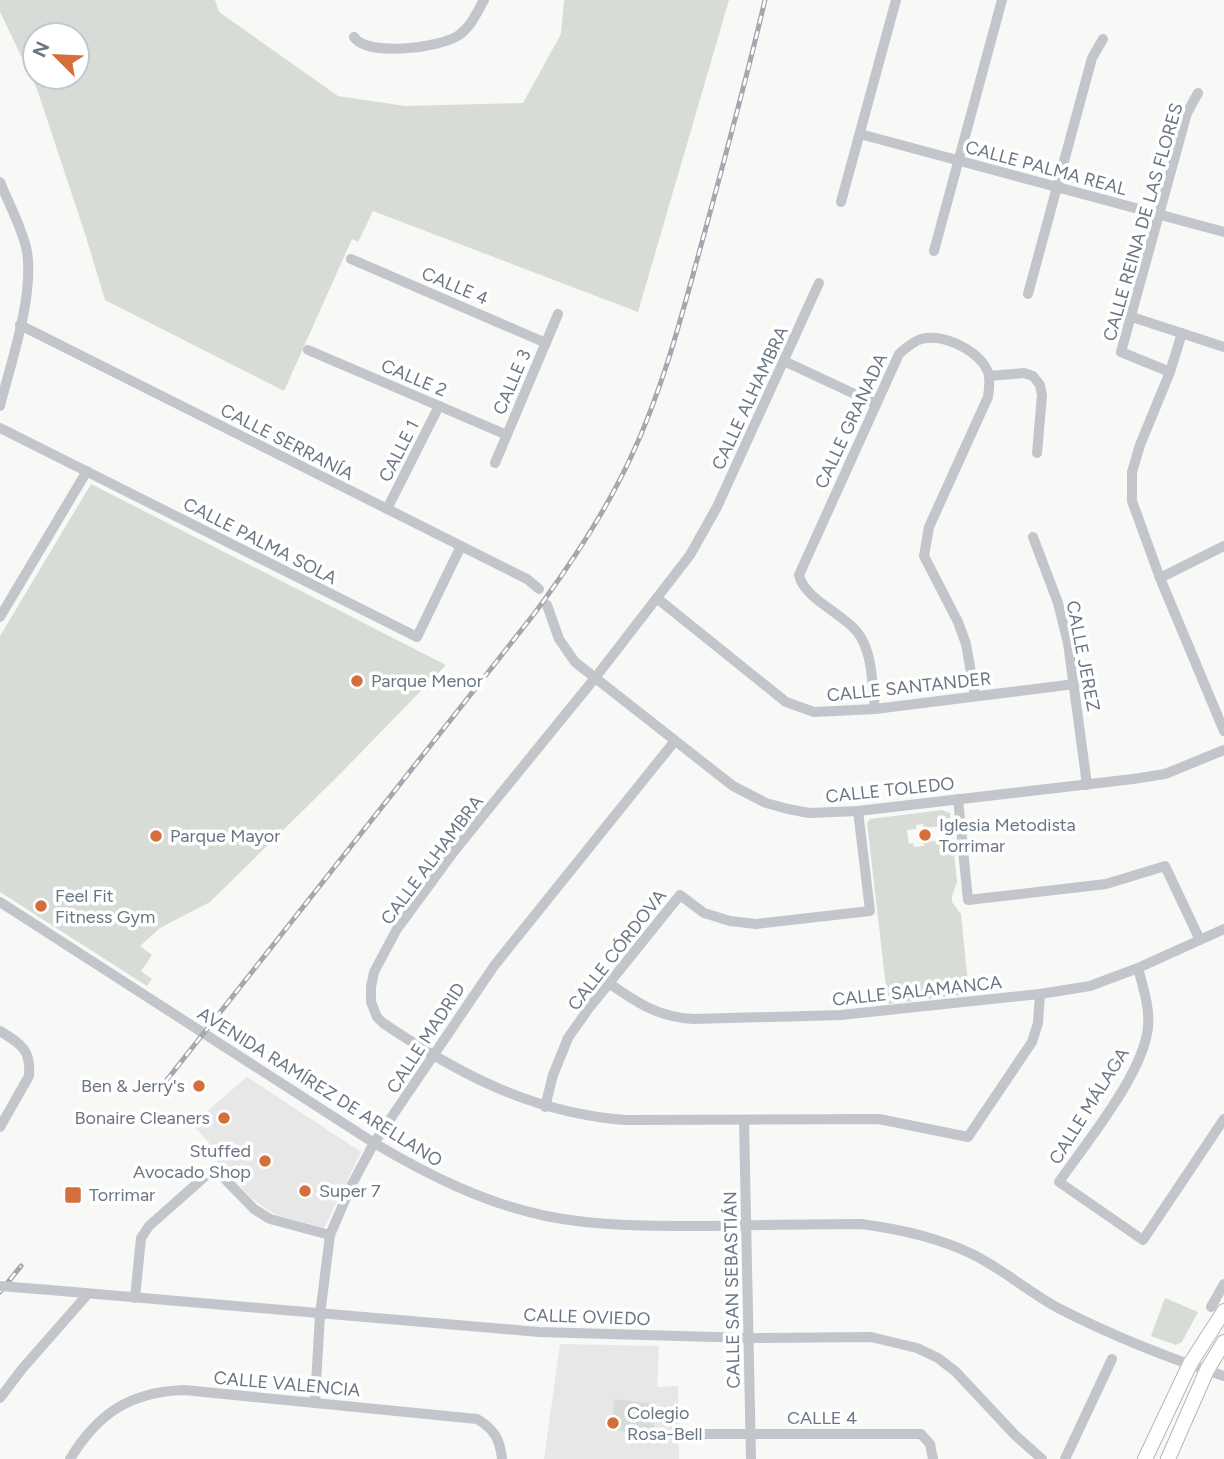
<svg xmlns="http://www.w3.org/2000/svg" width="1224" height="1459" viewBox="0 0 1224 1459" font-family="Figtree,sans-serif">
<rect width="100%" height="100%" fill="#f8f8f6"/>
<!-- built -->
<g fill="#e6e7e6">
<polygon points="247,1077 361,1152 324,1228 276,1215 252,1199 213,1157 218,1153 192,1124"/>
<polygon points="560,1344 659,1346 657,1387 678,1386 679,1459 544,1459"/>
</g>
<!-- green -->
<g fill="#d7ddd6" fill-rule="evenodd">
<path d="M0,0H215L219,12L338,96L405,106L523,103L561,34L564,0H729L638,312L373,211L358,242L352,239L284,391L105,300L86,237L37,89L0,12ZM35,35H77V77H35Z"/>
<polygon points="91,484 446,665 341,773 210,902 160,928 140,946 152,955 141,971 152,979 147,986 0,892 0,636"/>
<path d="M942,810L950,813L957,882L952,896V902L961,914L969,994L888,1004L867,823L870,819ZM923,824L924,828L942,826L944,840L923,842L924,846L914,847L913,843L909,844L907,830L916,829V825Z"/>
<polygon points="1165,1298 1198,1312 1182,1342 1176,1345 1151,1336"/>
<polygon points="614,1399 656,1404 653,1435 612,1430"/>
</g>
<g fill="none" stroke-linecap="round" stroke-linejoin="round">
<defs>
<g id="highway">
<polyline points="1145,1459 1190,1364 1224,1311"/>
<polyline points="1168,1459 1207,1370 1224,1342"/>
</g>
</defs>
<!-- highway casing -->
<use href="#highway" stroke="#b3b6ba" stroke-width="16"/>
<!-- minor -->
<g stroke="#c2c5c9" stroke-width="10">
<path d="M354,37C367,57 441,48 459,35C471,27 477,12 484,0"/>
<polyline points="860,134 1224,232"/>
<path d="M0,182C8,202 24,232 27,252C34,297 11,362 0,406"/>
<polyline points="841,202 896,0"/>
<polyline points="934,251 1002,0"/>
<polyline points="351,259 546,343"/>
<path d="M819,283L717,507L690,555L595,678L455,850L397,929L374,972L371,987V1002L377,1017L383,1023C460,1075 533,1113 626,1120L879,1119L968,1137L1032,1042L1038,1023L1040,994"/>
<polyline points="1028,294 1092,58 1103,39"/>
<polyline points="1132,317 1224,347"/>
<polyline points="20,325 527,579 539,589"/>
<polyline points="1182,333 1170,372 1140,445 1132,472 1132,501 1160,578 1224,731"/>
<polyline points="308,350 507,435"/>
<polyline points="784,361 876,404"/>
<polyline points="1170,372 1121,352 1187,113 1198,93"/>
<polyline points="989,376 1024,373 1033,376 1040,385 1042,395 1037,453"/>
<polyline points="0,428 417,637 461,546"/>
<polyline points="495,463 558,314"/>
<polyline points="387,509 439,406"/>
<polyline points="1033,537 1058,603 1068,643 1087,785"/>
<polyline points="1160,578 1224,546"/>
<polyline points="658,599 786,702 814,712 875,709 1075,684"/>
<polyline points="547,605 559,639 575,662 733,786 766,803 788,809 809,813 858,811 1133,779 1165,774 1224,750"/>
<polyline points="0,617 87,471"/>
<path d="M875,709C872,685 873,653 858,633C843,613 804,599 799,575L899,354C906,348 912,342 921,339C945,333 982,352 989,375C990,382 989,390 988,397L929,527L924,556L958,622L966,644L975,695"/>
<polyline points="958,799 968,900 1106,884 1165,866 1200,940"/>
<path d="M0,902L374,1143C428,1175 484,1203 546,1216C601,1227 655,1226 711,1226C761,1225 811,1224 861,1224C900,1229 938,1237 974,1255C1004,1270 1030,1293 1060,1309C1113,1336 1168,1358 1224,1376"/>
<path d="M1138,968C1143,987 1150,1008 1148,1027C1144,1073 1086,1143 1059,1182L1143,1240L1224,1119"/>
<path d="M610,984C638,1003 658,1017 693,1019L841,1015L1040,994L1090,986L1138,968L1224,929"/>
<path d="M0,1031C21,1044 31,1049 29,1076L0,1127"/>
<polyline points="545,1107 553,1075 568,1038 589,1008 680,895 704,913 730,921 756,924 870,911 858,811"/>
<polyline points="744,1120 751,1459"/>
<polyline points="50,1290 539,1332 749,1338 871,1337 917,1348 938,1358 956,1372 1016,1436 1042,1459"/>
<polyline points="135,1298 141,1238 149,1226 210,1172 214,1171 220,1174 254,1209 270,1219 330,1235"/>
<polyline points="1211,1307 1224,1284"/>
<polyline points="0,1398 22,1369 87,1295"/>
<polyline points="315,1401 320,1315 330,1235 351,1186 374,1143 494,966 674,742"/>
<polyline points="694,1434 921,1434 930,1444 933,1459"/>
<path d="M70,1459C98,1413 130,1392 184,1390L477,1419C494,1429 500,1439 502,1459"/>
<polyline points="1065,1459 1112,1359"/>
</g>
<!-- highway -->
<use href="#highway" stroke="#fff" stroke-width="14"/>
<defs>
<g id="rail">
<path d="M166,1081L534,614C571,564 605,513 631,457C665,384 684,307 705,231C726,154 747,77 765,0"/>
<polyline points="0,1292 21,1266"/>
</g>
</defs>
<!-- rail casing -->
<use href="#rail" stroke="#a4a8ae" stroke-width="5"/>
<!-- rail -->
<use href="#rail" stroke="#fff" stroke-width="2.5" stroke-dasharray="8" stroke-linecap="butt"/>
<!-- minor-bridge -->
<polyline stroke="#c2c5c9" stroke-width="10" points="0,1286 50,1290"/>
</g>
<!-- markers -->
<g fill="#d46f3b" stroke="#fff" stroke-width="2.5">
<circle cx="357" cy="681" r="7"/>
<circle cx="925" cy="835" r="7"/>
<circle cx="156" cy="836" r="7"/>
<circle cx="41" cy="906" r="7"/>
<circle cx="199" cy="1086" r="7"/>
<circle cx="224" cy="1118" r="7"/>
<circle cx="265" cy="1161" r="7"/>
<circle cx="305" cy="1191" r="7"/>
<rect x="64" y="1186" width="18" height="18" rx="3.5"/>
<circle cx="613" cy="1423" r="7"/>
</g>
<g text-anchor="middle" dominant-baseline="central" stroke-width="7" stroke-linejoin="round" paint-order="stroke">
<!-- street labels -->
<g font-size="18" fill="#6a7684" stroke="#fff">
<text transform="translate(1046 168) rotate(15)">CALLE PALMA REAL</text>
<text transform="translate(1143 222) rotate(-74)">CALLE REINA DE LAS FLORES</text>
<text transform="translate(455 286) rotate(23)">CALLE 4</text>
<text transform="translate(414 378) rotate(23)">CALLE 2</text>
<text transform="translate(512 382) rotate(-67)">CALLE 3</text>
<text transform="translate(750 398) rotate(-65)">CALLE ALHAMBRA</text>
<text transform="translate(851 421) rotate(-65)">CALLE GRANADA</text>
<text transform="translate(287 442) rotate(27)">CALLE SERRANÍA</text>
<text transform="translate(399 451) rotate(-63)">CALLE 1</text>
<text transform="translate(260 541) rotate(27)">CALLE PALMA SOLA</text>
<text transform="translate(1083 656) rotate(79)">CALLE JEREZ</text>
<text transform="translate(909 687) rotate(-6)">CALLE SANTANDER</text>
<text transform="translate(890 790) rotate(-6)">CALLE TOLEDO</text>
<text transform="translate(432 860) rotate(-53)">CALLE ALHAMBRA</text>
<text transform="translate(617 950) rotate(-52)">CALLE CÓRDOVA</text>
<text transform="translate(917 991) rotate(-6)">CALLE SALAMANCA</text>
<text transform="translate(426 1038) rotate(-57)">CALLE MADRID</text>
<text transform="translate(320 1087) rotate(32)">AVENIDA RAMÍREZ DE ARELLANO</text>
<text transform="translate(1089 1106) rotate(-58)">CALLE MÁLAGA</text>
<text transform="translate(732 1290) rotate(-91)">CALLE SAN SEBASTIÁN</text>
<text transform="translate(587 1317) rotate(2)">CALLE OVIEDO</text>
<text transform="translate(287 1384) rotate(5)">CALLE VALENCIA</text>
<text x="822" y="1418">CALLE 4</text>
</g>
<!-- poi labels -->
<g font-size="18" fill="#6a7684" stroke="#fff" text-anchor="start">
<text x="371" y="681">Parque Menor</text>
<text x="939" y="825">Iglesia Metodista<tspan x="939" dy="21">Torrimar</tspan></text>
<text x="170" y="836">Parque Mayor</text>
<text x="55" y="896">Feel Fit<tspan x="55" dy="21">Fitness Gym</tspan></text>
<text x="185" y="1086" text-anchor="end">Ben &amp; Jerry's</text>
<text x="210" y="1118" text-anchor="end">Bonaire Cleaners</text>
<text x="251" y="1151" text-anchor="end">Stuffed<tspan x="251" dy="21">Avocado Shop</tspan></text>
<text x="319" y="1191">Super 7</text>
<text x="89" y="1195">Torrimar</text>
<text x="627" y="1413">Colegio<tspan x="627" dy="21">Rosa-Bell</tspan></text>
</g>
</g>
<!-- north arrow -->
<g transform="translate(56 56) rotate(294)"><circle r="33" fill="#ffffff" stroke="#c3c8ce" stroke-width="2"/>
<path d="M0-5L12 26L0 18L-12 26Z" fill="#d46f3b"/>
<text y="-10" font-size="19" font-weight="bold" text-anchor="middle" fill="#6a7684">N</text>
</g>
</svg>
